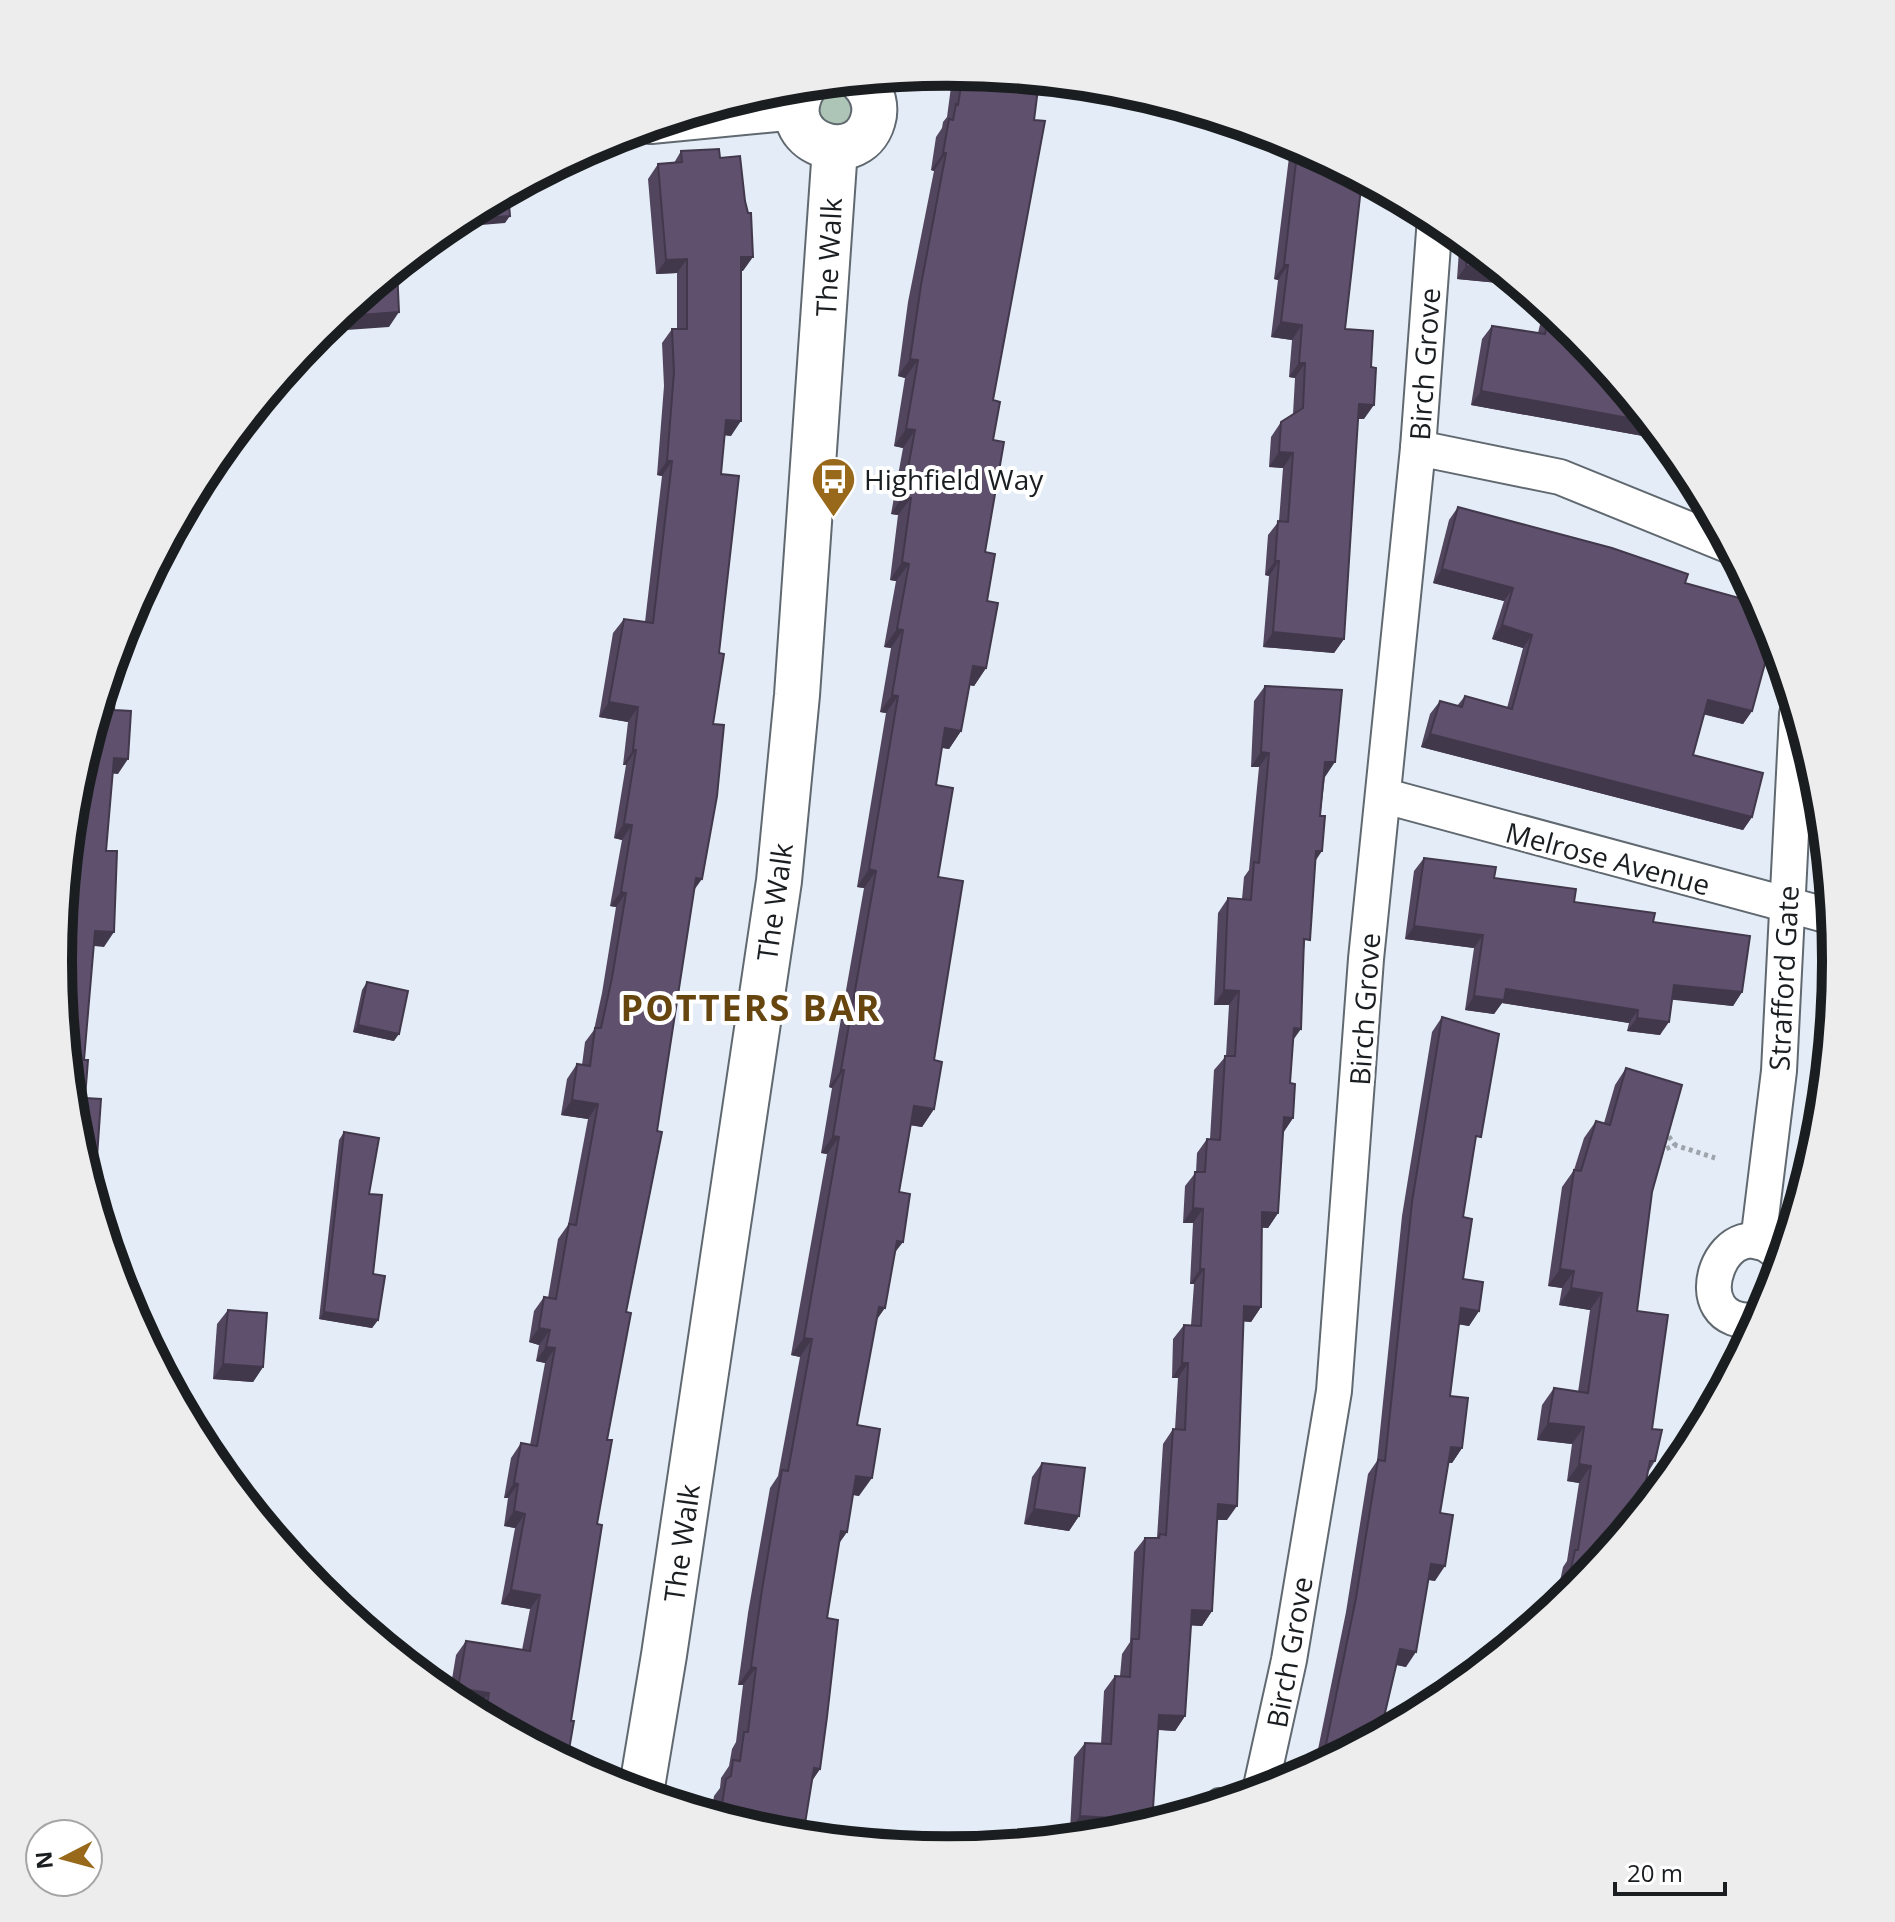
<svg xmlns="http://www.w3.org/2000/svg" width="1895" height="1922" viewBox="0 0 1895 1922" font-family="'Open Sans',sans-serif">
<rect width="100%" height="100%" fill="#e4edf7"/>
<!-- green -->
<path fill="#adc5b6" d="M828,92L841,93C854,103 853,112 846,126L828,130L813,105Z"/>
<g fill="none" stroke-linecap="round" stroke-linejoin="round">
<defs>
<polyline id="lane" points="1218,1798 1236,1799"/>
<g id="street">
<polyline points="651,126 797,112"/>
<polyline points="1418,448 1560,477 1730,546"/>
<polyline points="1385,796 1833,917"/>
<polyline points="1758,1242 1779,1071 1797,714"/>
<path d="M1759,1320C1674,1331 1725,1193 1783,1258"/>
<polyline points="1260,1791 1289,1660 1334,1391 1366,959 1418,448 1435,218"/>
</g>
<g id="secondary">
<path d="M804,86C770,143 863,175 874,115C876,101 870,89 861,80"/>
<polyline points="641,1793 664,1655 779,881 797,695 835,148"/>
</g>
</defs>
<!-- lane casing -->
<use href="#lane" stroke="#606870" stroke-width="22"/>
<!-- street casing -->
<use href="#street" stroke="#606870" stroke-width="38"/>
<!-- secondary casing -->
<use href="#secondary" stroke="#606870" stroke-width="48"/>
<!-- path -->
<g stroke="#9da4ab" stroke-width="5" stroke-dasharray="4 4" stroke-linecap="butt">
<polyline points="1664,1130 1675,1145"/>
<polyline points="1659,1152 1675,1145 1715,1158"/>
</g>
<!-- lane -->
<use href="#lane" stroke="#fff" stroke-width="18"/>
<!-- street -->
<use href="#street" stroke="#fff" stroke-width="34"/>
<!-- secondary -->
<use href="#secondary" stroke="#fff" stroke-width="44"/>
</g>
<!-- wall -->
<g fill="#52455e">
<polygon points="953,72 1039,81 993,400 993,440 985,552 987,601 986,668 974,686 969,685 961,731 949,749 942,748 936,785 938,877 934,1109 922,1127 911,1125 899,1192 895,1253 876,1320 857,1425 859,1496 853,1495 847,1532 839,1543 827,1618 820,1769 774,1833 711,1814 714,1796 720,1788 721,1778 729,1766 732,1749 736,1742 743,1685 738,1685 748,1613 770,1488 778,1476 800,1357 791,1355 827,1154 821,1153 832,1088 829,1087 864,888 857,887 886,713 880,712 891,648 884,647 896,581 890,580 898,515 891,514 903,448 894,446 905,378 898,376 908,302 934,171 931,170 936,137 942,128 943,122 947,117"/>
<polygon points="1291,141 1362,179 1345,329 1364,419 1358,419 1344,639 1334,653 1263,647 1269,576 1265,575 1268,535 1279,521 1283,468 1269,467 1271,437 1281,422 1293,414 1295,378 1289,377 1292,340 1271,337 1278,280 1274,279"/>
<polygon points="681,151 743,271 741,271 731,436 724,435 721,474 719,653 713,724 694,890 626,1312 607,1440 571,1721 567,1761 478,1714 479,1708 453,1700 449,1697 456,1655 466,1641 522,1650 530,1609 501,1604 515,1528 504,1526 508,1498 504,1498 511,1458 521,1443 530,1445 545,1363 536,1361 539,1345 529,1342 534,1311 544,1297 548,1298 558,1239 568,1225 588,1119 561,1115 567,1079 577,1064 582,1065 585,1042 594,1030 602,993 616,907 610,906 622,840 614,838 626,765 623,765 628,722 599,717 613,633 624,619 645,622 662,476 657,475 664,386 662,343 672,329 677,329 677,273 656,274 648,179 658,164 674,163"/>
<polygon points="1460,236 1519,285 1457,279"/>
<polygon points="1547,308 1577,332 1665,440 1471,405 1482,339 1492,326 1538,333 1542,316"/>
<polygon points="1458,507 1685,583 1752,711 1743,724 1704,714 1693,755 1752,817 1743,830 1421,747 1430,714 1440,701 1457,706 1465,696 1507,708 1523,648 1492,639 1504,601 1433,583 1449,520"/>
<polygon points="1265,686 1325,777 1293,1040 1290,1083 1293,1118 1283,1133 1278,1213 1268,1228 1261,1227 1261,1307 1251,1322 1244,1321 1227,1520 1217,1520 1212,1611 1202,1626 1191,1625 1185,1716 1175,1731 1158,1730 1152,1824 1119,1834 1070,1830 1074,1757 1085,1743 1101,1744 1104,1691 1115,1676 1120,1676 1122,1654 1130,1642 1134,1552 1145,1538 1157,1538 1163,1444 1173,1429 1175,1429 1178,1378 1172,1378 1173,1339 1184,1325 1191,1325 1194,1284 1190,1284 1193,1223 1183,1223 1185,1186 1196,1172 1197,1153 1207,1139 1210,1139 1214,1070 1226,1056 1229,1005 1214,1005 1218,913 1228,898 1242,899 1244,877 1249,870 1259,767 1251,767 1254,701"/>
<polygon points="1424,858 1574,902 1653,922 1742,992 1733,1006 1672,999 1660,1035 1627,1031 1629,1023 1502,1003 1494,1014 1465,1010 1474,948 1405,939 1414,871"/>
<polygon points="367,982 394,1041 353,1032 362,990"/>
<polygon points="1442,1017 1475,1145 1463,1217 1463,1279 1479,1311 1469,1326 1459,1324 1450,1396 1462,1448 1452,1463 1448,1463 1440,1513 1435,1581 1428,1580 1406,1667 1396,1665 1380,1734 1314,1769 1346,1612 1368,1474 1377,1461 1402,1216 1432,1032"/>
<polygon points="1626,1068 1652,1192 1637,1311 1655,1461 1576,1590 1554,1608 1563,1567 1567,1561 1579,1483 1567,1481 1572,1444 1537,1440 1542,1405 1554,1388 1578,1392 1590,1310 1559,1305 1562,1288 1548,1286 1562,1187 1574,1170 1584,1138 1596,1121 1604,1123 1615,1085"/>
<polygon points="344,1132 373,1274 378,1320 372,1328 319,1319 339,1140"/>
<polygon points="228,1310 263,1367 253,1382 213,1379 217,1324"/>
<polygon points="1042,1463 1079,1516 1069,1531 1024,1524 1032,1477"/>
</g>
<!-- shaded-wall -->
<g fill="#42384c">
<polygon points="943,153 946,153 934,171 931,170"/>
<polygon points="510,216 505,223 445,228 455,220"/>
<polygon points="741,257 753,257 743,271 731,271"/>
<polygon points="687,259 677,273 656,274 666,260"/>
<polygon points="1284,265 1288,265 1278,280 1274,279"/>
<polygon points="1466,266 1500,270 1519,285 1457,279"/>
<polygon points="399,312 389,327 318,332 336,317"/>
<polygon points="1281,322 1302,325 1292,340 1271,337"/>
<polygon points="910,359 918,360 905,378 898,376"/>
<polygon points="1299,363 1305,363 1295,378 1289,377"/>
<polygon points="1481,391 1650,422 1665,440 1471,405"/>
<polygon points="1359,404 1374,405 1364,419 1349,418"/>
<polygon points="726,420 741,421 731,436 716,434"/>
<polygon points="906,429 915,430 903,448 894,446"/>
<polygon points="1279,452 1293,453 1283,468 1269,467"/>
<polygon points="667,461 672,461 662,476 657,475"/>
<polygon points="903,496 911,498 898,515 891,514"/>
<polygon points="1275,561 1279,561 1269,576 1265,575"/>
<polygon points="902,562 909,564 896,581 890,580"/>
<polygon points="1442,569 1513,588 1504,601 1433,583"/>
<polygon points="1502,625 1532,635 1523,648 1492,639"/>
<polygon points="897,629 903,630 891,648 884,647"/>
<polygon points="1273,632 1344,639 1334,653 1263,647"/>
<polygon points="973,666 986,668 974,686 960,683"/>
<polygon points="892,695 898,696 886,713 880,712"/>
<polygon points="1708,700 1752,711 1743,724 1698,713"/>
<polygon points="609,702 638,707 628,722 599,717"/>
<polygon points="945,728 961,731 949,749 933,746"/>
<polygon points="1430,734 1752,817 1743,830 1421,747"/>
<polygon points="633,750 636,750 626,765 623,765"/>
<polygon points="1261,752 1269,753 1259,767 1251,767"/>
<polygon points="114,758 128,759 118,774 104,773"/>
<polygon points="1325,762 1335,762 1325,777 1315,776"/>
<polygon points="624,824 632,825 622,840 614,838"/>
<polygon points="1316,851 1322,851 1312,866"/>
<polygon points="869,869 876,871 864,888 857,887"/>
<polygon points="696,878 702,879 692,893"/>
<polygon points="621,892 626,893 616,907 610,906"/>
<polygon points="1414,926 1483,935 1474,948 1405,939"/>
<polygon points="95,931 114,932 104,947 85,945"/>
<polygon points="1674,985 1742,992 1733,1006 1665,999"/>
<polygon points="1506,989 1638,1010 1629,1023 1502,1003 1494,1014 1465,1010 1474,996"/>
<polygon points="1224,990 1239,991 1229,1005 1214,1005"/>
<polygon points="1637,1018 1669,1022 1660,1035 1627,1031"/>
<polygon points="358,1025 399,1034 394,1041 353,1032"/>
<polygon points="1294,1028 1301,1029 1291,1043"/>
<polygon points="841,1070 844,1070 832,1088 829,1087"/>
<polygon points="572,1100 598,1104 588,1119 561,1115"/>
<polygon points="914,1106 934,1109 922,1127 902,1124"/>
<polygon points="1284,1117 1293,1118 1283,1133"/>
<polygon points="833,1136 839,1137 827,1154 821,1153"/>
<polygon points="1193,1208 1203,1209 1193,1223 1183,1223"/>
<polygon points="1262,1212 1278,1213 1268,1228 1251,1227"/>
<polygon points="897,1241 903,1242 890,1259"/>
<polygon points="1200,1269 1204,1269 1194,1284 1190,1284"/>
<polygon points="1560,1269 1574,1271 1562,1288 1548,1286"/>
<polygon points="1571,1288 1602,1293 1590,1310 1559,1305"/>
<polygon points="1244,1306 1261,1307 1251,1322 1234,1321"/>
<polygon points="879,1307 885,1308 873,1325"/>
<polygon points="1461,1308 1479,1311 1469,1326 1450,1323"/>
<polygon points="324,1312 378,1320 372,1328 319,1319"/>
<polygon points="539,1328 550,1330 539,1345 529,1342"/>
<polygon points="804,1338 812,1339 800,1357 791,1355"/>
<polygon points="546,1347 555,1348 545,1363 536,1361"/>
<polygon points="1182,1363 1188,1363 1178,1378 1172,1378"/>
<polygon points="223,1364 263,1367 253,1382 213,1379"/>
<polygon points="1548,1423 1584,1427 1572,1444 1537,1440"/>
<polygon points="1451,1447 1462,1448 1452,1463 1441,1462"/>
<polygon points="1579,1464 1591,1466 1579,1483 1567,1481"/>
<polygon points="856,1476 872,1478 859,1496 844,1493"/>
<polygon points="514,1483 518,1484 508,1498 504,1498"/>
<polygon points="1218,1504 1237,1506 1227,1520 1208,1519"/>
<polygon points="1034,1509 1079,1516 1069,1531 1024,1524"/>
<polygon points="514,1511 525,1514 515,1528 504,1526"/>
<polygon points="841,1531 847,1532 835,1549"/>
<polygon points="1431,1564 1445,1566 1435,1581 1421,1578"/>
<polygon points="511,1590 540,1595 530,1609 501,1604"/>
<polygon points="1192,1610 1212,1611 1202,1626 1182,1625"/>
<polygon points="1400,1649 1416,1652 1406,1667 1389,1663"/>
<polygon points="751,1667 756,1668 743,1685 738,1685"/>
<polygon points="458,1688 489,1693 479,1708 461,1705 451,1699"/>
<polygon points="1159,1715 1185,1716 1175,1731 1149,1729"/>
<polygon points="814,1768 820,1769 808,1787"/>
<polygon points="1080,1816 1145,1820 1140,1828 1121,1834 1070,1830"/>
</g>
<!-- building -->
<g fill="#5f506d" stroke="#42384c" stroke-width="2">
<polygon points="963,73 1039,81 1034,120 1045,121 993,400 1000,402 993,440 1004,442 985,552 995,554 987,601 998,603 986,668 973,666 961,731 945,728 936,785 953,788 938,877 963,881 934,1060 942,1062 934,1109 914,1106 899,1192 910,1194 903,1242 897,1241 885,1308 879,1307 857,1425 880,1429 872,1478 856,1476 847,1532 841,1531 827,1618 838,1620 827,1717 820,1769 814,1768 803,1836 774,1833 720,1817 726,1779 731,1776 733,1760 740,1761 744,1732 748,1732 756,1668 751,1667 761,1596 782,1470 788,1471 812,1339 804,1338 839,1137 833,1136 844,1070 841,1070 876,871 869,869 898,696 892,695 903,630 897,629 909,564 902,562 911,498 903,496 915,430 906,429 918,360 910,359 921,285 946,153 943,153 949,119 953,120 956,104 958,105"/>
<polygon points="1298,145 1362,179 1345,329 1373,331 1371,367 1376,368 1374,405 1359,404 1344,639 1273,632 1279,561 1275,561 1278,521 1288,522 1293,453 1279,452 1281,422 1303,408 1305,363 1299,363 1302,325 1281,322 1288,265 1284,265"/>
<polygon points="719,149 720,158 740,156 745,201 748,213 751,213 753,257 741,257 741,421 726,420 721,474 739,476 719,653 724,654 713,724 724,725 717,796 702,879 696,878 657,1131 662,1132 626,1312 631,1313 607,1440 612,1440 597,1524 602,1525 571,1721 574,1721 567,1761 485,1717 489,1693 458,1688 466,1641 530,1651 540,1595 511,1590 525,1514 514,1511 518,1484 514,1483 521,1443 537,1446 555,1348 546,1347 550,1330 539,1328 544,1297 556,1299 569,1224 576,1225 598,1104 572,1100 577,1064 590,1066 595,1028 601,1028 612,978 626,893 621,892 632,825 624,824 636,750 633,750 638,707 609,702 624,619 653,623 672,461 667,461 674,372 672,329 687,329 687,259 666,260 658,164 682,162 681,151"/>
<polygon points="508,192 510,216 455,220"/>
<polygon points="1468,243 1500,270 1466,266"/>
<polygon points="397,268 399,312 336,317"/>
<polygon points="1550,310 1577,332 1650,422 1481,391 1492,326 1545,334"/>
<polygon points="1458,507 1612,548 1688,574 1685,583 1761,604 1769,621 1773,634 1752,711 1708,700 1693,755 1763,773 1752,817 1430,734 1440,701 1462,707 1465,696 1512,709 1532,635 1502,625 1513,588 1442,569"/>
<polygon points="118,645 114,710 131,711 128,759 114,758 106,851 117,851 114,932 95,931 84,1060 88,1060 85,1098 101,1099 96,1172 91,1171 90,1184 75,1134 58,961 75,787"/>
<polygon points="1265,686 1342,690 1335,762 1325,762 1320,816 1325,816 1322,851 1316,851 1310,940 1304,939 1301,1029 1294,1028 1290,1083 1295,1084 1293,1118 1284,1117 1278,1213 1262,1212 1261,1307 1244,1306 1237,1506 1218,1504 1212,1611 1192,1610 1185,1716 1159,1715 1152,1824 1126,1832 1145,1820 1080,1816 1085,1743 1111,1744 1115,1676 1130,1677 1132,1639 1139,1639 1145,1538 1159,1538 1160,1534 1166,1535 1173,1429 1185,1430 1188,1363 1182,1363 1184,1325 1201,1326 1204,1269 1200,1269 1203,1209 1193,1208 1195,1172 1205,1172 1207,1139 1220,1140 1225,1056 1235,1056 1239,991 1224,990 1228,898 1251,900 1254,862 1259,863 1269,753 1261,752"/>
<polygon points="1424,858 1496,867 1494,878 1576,889 1574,902 1655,913 1653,922 1750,936 1742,992 1674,985 1669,1022 1637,1018 1638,1010 1506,989 1504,1000 1474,996 1483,935 1414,926"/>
<polygon points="367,982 408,991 399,1034 358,1025"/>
<polygon points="1442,1017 1499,1034 1481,1137 1476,1136 1463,1217 1472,1219 1463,1279 1483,1282 1479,1311 1461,1308 1450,1396 1468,1398 1462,1448 1451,1447 1440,1513 1453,1515 1445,1566 1431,1564 1416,1652 1400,1649 1380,1734 1322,1764 1356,1598 1378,1460 1385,1461 1412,1202"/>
<polygon points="1626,1068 1682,1085 1652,1192 1637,1311 1668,1315 1652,1429 1662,1430 1655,1461 1650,1461 1640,1512 1576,1590 1564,1600 1575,1550 1578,1550 1591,1466 1579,1464 1584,1427 1548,1423 1554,1388 1588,1393 1602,1293 1571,1288 1574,1271 1560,1269 1574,1170 1581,1171 1596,1121 1610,1125"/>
<polygon points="344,1132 379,1138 369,1194 382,1195 373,1274 385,1276 378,1320 324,1312"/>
<polygon points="228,1310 267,1313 263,1367 223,1364"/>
<polygon points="1042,1463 1085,1468 1079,1516 1034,1509"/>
</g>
<!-- icons -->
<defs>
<symbol id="bus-pin" viewBox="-11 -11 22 30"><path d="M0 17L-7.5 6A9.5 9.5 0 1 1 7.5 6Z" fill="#99691b" stroke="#fff"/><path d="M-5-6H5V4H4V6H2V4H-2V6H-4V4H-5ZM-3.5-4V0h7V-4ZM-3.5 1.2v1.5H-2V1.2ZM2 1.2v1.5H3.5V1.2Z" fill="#fff"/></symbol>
</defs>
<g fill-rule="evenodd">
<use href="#bus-pin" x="808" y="454" width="51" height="69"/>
</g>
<g text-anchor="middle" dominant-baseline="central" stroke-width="8" stroke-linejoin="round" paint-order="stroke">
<!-- street labels -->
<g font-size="28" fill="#1b1e21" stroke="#fff">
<text transform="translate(828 257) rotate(-87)">The Walk</text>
<text transform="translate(1424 364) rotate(-86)">Birch Grove</text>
<text transform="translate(1608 858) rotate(15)">Melrose Avenue</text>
<text transform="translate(774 902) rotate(-82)">The Walk</text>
<text transform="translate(1783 978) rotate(-87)">Strafford Gate</text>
<text transform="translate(1364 1009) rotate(-86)">Birch Grove</text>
<text transform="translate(681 1543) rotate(-82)">The Walk</text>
<text transform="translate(1289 1652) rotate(-80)">Birch Grove</text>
</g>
<!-- poi labels -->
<g font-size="28" fill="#1b1e21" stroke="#fff" text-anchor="start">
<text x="864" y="479">Highfield Way</text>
</g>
<!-- district labels -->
<g font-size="36" font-weight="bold" letter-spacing="2" fill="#66450f" stroke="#fff">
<text x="751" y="1007">POTTERS BAR</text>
</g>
</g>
<!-- crop -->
<path d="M0 0H1895V1922H0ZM72 961a875 875 0 1 1 1750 0a875 875 0 1 1-1750 0Z" fill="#ededed" fill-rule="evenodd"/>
<path fill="none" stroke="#1b1e21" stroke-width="10" d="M72 961a875 875 0 1 1 1750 0a875 875 0 1 1-1750 0Z"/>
<!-- north arrow -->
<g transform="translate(64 1858) rotate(264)"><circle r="38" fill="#ffffff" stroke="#a4a5a6" stroke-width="2"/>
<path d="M0-6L14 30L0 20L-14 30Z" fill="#99691b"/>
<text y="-12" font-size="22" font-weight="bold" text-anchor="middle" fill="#1b1e21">N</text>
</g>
<!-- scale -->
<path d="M1615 1882v12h110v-12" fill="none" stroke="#1b1e21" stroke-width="4"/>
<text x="1627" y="1882" font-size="24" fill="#1b1e21" stroke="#ffffff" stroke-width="6" paint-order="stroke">20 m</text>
</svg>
